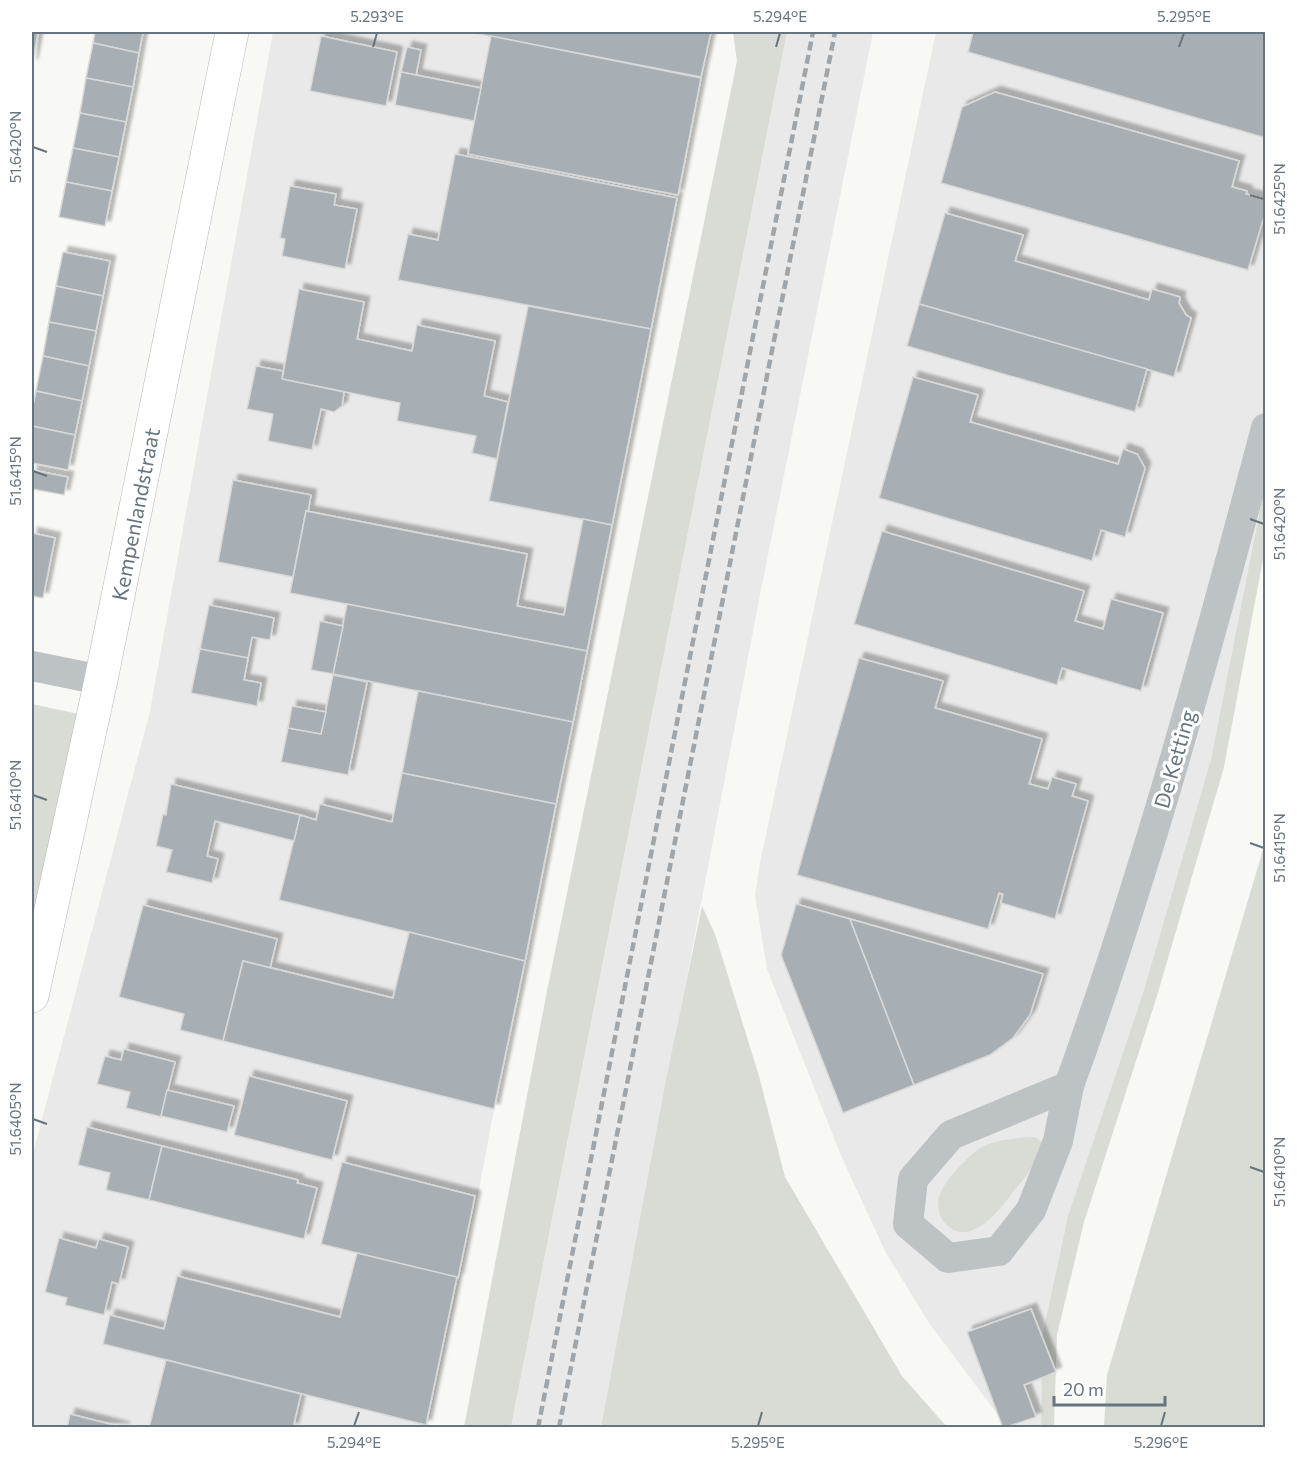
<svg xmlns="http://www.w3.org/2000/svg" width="1297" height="1459" viewBox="0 0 1297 1459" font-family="Commissioner,sans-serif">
<defs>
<filter id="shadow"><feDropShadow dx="5.5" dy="-5.5" stdDeviation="1.5" flood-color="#0004"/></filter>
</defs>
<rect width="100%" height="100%" fill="#f8f8f5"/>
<!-- built -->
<g fill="#e9e9e9">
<polygon points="273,32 713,32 606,505 479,1190 428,1427 32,1428 32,1157 150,711"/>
<polygon points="787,32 873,32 758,605 601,1427 511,1428"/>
<polygon points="936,32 1265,32 1265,484 1211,759 1143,993 1068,1216 1042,1337 1041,1427 1008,1427 1004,1423 929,1323 886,1253 842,1158 767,969 755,895 760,863"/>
</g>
<!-- green -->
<g fill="#d8dcd5">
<polygon points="733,32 787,32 511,1427 464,1427 546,996 737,61"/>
<polygon points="1265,484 1265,549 1224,767 1157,996 1084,1222 1057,1335 1054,1427 1041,1428 1042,1337 1068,1216 1143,993 1211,759"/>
<polygon points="32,704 88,716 32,931"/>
<polygon points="1265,843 1265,1427 1104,1427 1107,1375"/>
<polygon points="702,906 715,934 759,1076 785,1177 902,1376 947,1427 601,1427 665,1085"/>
<path d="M1028,1137H1035L1041,1141C1042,1159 1024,1179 1013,1192C1000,1210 969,1250 945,1223C939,1217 937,1205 939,1197C943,1182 967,1157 980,1148C994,1140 1012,1139 1028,1137Z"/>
</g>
<!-- building -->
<g fill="#a7aeb4" stroke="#d9d9d8" stroke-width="1.5" filter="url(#shadow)">
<polygon points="32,32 38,33 32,65"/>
<polygon points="95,32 143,32 139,53 93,43"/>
<polygon points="469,32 711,32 701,77"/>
<polygon points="973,32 1266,32 1266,138 968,52"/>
<polygon points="321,36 397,52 386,106 310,91"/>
<polygon points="491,36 701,78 678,195 468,154"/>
<polygon points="93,43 139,53 133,87 86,78"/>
<polygon points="407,47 421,50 416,75 401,72"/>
<polygon points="401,72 481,88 474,121 395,105"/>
<polygon points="86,78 133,87 126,122 80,113"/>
<polygon points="995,92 1239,161 1232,187 1247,191 1246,194 1266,199 1266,210 1248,270 941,183 962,107"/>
<polygon points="80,113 126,122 119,157 73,148"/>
<polygon points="73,148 119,157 112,191 66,182"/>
<polygon points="455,154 677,198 651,329 398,280 408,234 438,240"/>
<polygon points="66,182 112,191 105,226 59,217"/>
<polygon points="290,186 336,194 334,205 357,209 345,269 282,256 285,239 280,238"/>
<polygon points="945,213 1023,235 1015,261 1149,300 1152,289 1180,297 1179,303 1186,315 1191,318 1174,377 919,304"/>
<polygon points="63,252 110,261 103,296 56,286"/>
<polygon points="56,286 103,296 96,331 49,322"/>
<polygon points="299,289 364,302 357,339 412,351 417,325 495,341 484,396 508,402 497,459 472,453 476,436 397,421 400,403 282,379"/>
<polygon points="919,304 1147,369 1135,412 907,346"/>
<polygon points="528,306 651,329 612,525 489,501"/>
<polygon points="49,322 96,331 89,366 43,356"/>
<polygon points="43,356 89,366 82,401 36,391"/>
<polygon points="256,366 283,371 282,379 344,392 342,406 334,412 321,409 312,450 268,441 273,414 247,409"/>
<polygon points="913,377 978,395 970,422 1118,464 1123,449 1137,454 1145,468 1125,537 1101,530 1092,561 879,498"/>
<polygon points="36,391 82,401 75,435 32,426 32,411"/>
<polygon points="32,426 75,435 68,470 32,463"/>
<polygon points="32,470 68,477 64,495 32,489"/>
<polygon points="233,480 311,495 308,512 306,511 293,577 218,562"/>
<polygon points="306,511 527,554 517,606 564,615 583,519 612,525 587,651 290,593"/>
<polygon points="882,531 1084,591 1075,621 1103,629 1111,599 1163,613 1141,691 1062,668 1057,685 854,624"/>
<polygon points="32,533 55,538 43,598 32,596"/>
<polygon points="347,604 587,651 573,722 333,674"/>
<polygon points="209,605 274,618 270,640 252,637 248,658 200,649"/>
<polygon points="320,621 343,626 333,674 311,670"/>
<polygon points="200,649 248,658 244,680 261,683 257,706 191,693"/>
<polygon points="859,658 943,681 935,708 1042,739 1029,784 1048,789 1052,777 1076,784 1072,796 1088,801 1055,919 1001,903 1003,894 999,893 988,929 797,875"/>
<polygon points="333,675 367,682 348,775 281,762 288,728 321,734"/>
<polygon points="418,691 573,722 556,804 402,773"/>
<polygon points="292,706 326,712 321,734 288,728"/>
<polygon points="402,773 556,804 525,961 279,900 300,815 316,820 320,804 392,822"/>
<polygon points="171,784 300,815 294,841 215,821 207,856 218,859 212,883 166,872 172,850 156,846 163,814 166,815"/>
<polygon points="796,904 850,919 914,1085 843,1113 781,955"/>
<polygon points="143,905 277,939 270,968 243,961 223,1041 180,1030 184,1014 119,997"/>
<polygon points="850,919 1043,974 1030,1015 1013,1038 990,1055 914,1085"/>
<polygon points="409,932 525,961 494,1109 223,1041 243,961 393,998"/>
<polygon points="124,1049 175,1062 161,1117 126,1108 130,1092 97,1084 105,1056 121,1060"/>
<polygon points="249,1076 347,1101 332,1160 234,1135"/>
<polygon points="167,1090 234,1106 227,1132 161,1116"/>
<polygon points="87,1127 162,1146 149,1200 106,1190 110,1173 78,1165"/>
<polygon points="162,1146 298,1180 297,1183 317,1188 304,1239 149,1200"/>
<polygon points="342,1162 475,1196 458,1278 321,1244"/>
<polygon points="59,1238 96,1248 99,1239 128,1247 119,1284 112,1282 104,1315 65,1305 67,1298 45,1292"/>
<polygon points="357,1253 457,1277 426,1425 103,1344 110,1315 164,1329 177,1276 340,1317"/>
<polygon points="1031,1309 1056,1372 1024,1385 1036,1417 1003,1428 967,1332"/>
<polygon points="166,1360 301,1394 293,1428 149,1428"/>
<polygon points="70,1414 125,1428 67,1428"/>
</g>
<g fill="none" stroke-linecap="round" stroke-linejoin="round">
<defs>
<polyline id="secondary" points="32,996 101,680 232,32"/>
</defs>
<!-- secondary casing -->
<use href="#secondary" stroke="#b2b8bc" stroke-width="34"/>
<!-- street -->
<g stroke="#bdc2c5" stroke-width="30">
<polyline points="32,666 101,680"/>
<path d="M1069,1086C1147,870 1207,650 1266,428"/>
<polygon points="1069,1086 1058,1141 1031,1210 999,1251 948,1258 908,1224 913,1179 951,1135"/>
</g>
<!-- secondary -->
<use href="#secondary" stroke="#fff" stroke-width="33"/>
<!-- rail -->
<g stroke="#9fa6ab" stroke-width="4.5" stroke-dasharray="9 4.5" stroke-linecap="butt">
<polyline points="538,1428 813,32"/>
<polyline points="559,1428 835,32"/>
</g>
</g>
<!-- ticks -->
<path fill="none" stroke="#65747e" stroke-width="2" d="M373,47L377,33M776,47L780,33M1179,47L1184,33M33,147L47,152M1250,195L1264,199M33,471L47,476M1250,519L1264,524M33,795L47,800M1250,843L1264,848M33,1119L47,1124M1250,1167L1264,1172M354,1426L359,1412M758,1426L762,1412M1161,1426L1165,1412"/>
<g text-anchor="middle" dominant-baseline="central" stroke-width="6" stroke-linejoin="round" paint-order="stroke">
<!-- street labels -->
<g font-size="21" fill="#65747e" stroke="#fff">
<text transform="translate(135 514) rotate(-79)">Kempenlandstraat</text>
<text transform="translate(1174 759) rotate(-74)">De Ketting</text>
</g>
</g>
<!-- border -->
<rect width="1297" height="1459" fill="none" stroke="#ffffff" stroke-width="66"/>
<!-- scale -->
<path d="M1054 1396v9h111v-9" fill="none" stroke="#65747e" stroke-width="3"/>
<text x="1063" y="1396" font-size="18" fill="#65747e" stroke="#ffffff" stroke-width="4.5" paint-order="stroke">20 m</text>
<rect x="33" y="33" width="1231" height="1393" fill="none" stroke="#65747e" stroke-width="2"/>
<g font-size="15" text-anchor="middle" fill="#65747e">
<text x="377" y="22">5.293°E</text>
<text x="780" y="22">5.294°E</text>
<text x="1184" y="22">5.295°E</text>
<text transform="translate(16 147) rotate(-90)" y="5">51.6420°N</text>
<text transform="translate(1280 199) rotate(-90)" y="5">51.6425°N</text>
<text transform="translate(16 471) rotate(-90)" y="5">51.6415°N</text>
<text transform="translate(1280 524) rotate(-90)" y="5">51.6420°N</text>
<text transform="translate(16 795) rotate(-90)" y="5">51.6410°N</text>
<text transform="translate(1280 848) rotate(-90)" y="5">51.6415°N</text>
<text transform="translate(16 1119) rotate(-90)" y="5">51.6405°N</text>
<text transform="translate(1280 1172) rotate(-90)" y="5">51.6410°N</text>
<text x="354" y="1448">5.294°E</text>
<text x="758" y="1448">5.295°E</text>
<text x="1161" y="1448">5.296°E</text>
</g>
</svg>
